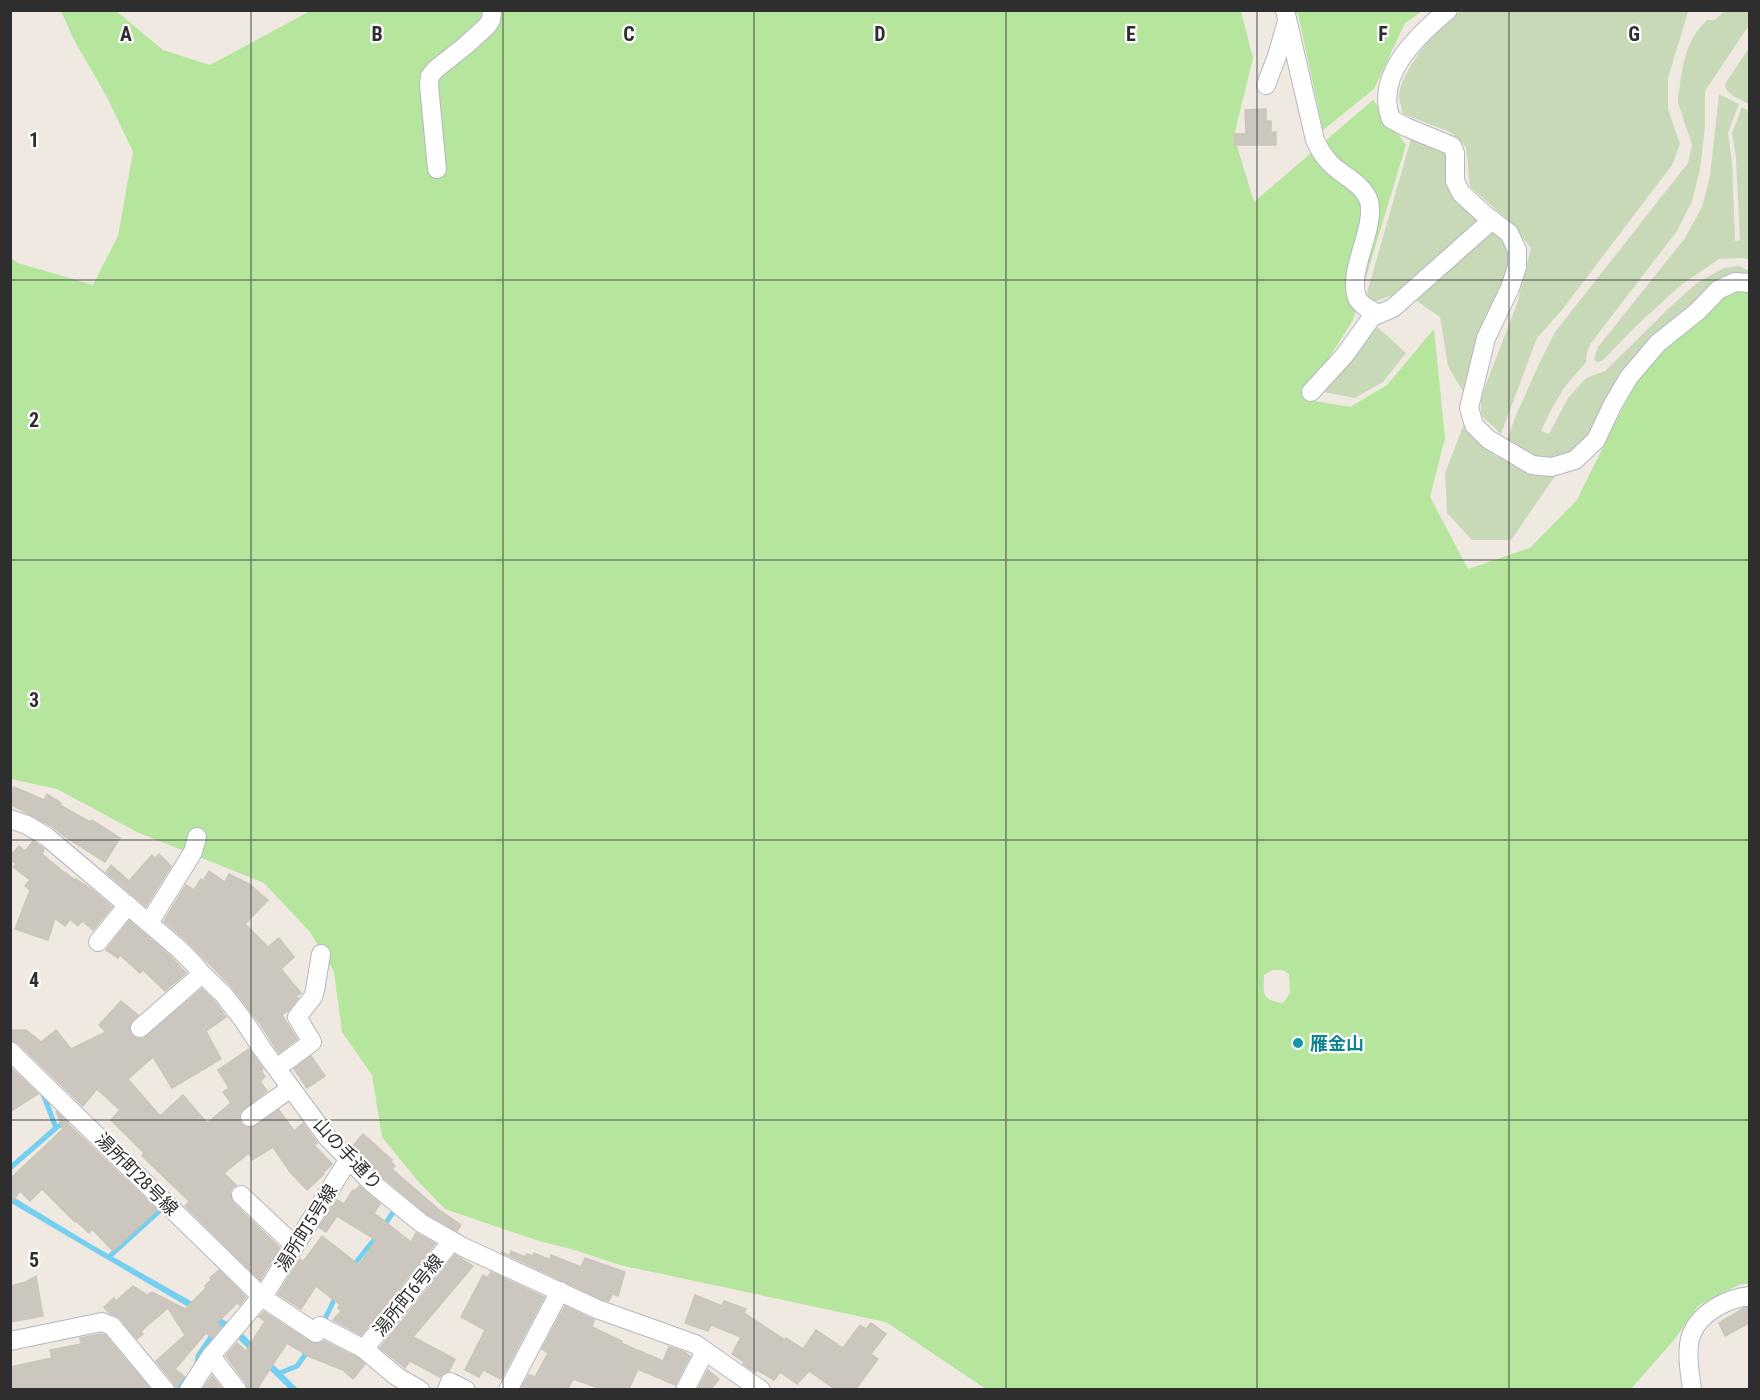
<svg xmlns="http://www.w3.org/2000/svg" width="1760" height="1400" viewBox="0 0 1760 1400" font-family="'Roboto Condensed','Noto Sans JP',sans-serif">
<rect width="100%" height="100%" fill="#efe9e1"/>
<!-- green -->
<g fill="#b6e59e" fill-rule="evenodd">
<path d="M61,11H116L163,50L210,65L310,11H1241L1253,58L1234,136L1254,202L1373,100L1406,145L1353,320L1303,399L1350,407L1387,385L1434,329L1445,438L1430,497L1468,569L1530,548L1577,500L1636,381L1663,347L1729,293L1742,289L1749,291V1284H1740L1698,1306L1674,1340L1631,1389H986L886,1322L620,1265L575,1250L539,1241L445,1209L417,1180L382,1137L372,1075L342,1032L334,972L310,932L264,883L137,832L57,789L11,779L10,257L18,263L93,285L118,236L133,152L107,97L74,40ZM1272,970H1282L1289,974L1290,993L1283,1003C1262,1001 1263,993 1264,975Z"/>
<polygon points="1285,11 1422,11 1405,23 1374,89 1323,130 1298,14"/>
</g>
<!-- cemetery -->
<g fill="#c8d9b8">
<path d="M1609,10L1611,12H1688L1668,78V109L1680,144L1672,165L1562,310L1537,338L1501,434L1481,415V397L1517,304L1531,248L1507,219L1470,187L1466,147L1450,132L1403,114C1402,109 1399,101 1399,95C1402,71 1440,20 1462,11Z"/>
<path d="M1724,11H1749V25L1705,91V126L1700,169L1692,201L1677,231L1591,343L1587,352L1586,362L1564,388L1552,408L1541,431L1549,434L1568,398L1586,378L1605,371L1669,308L1697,283L1724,268L1739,266L1749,271V279L1706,296L1588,441L1575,455L1544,461L1508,446V438L1514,420L1538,366L1555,332L1688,163L1692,145L1678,103V97C1683,67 1684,42 1707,20H1715Z"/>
<path d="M1749,48V104C1740,99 1726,95 1725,84Z"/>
<polygon points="1719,94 1739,104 1728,133 1732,162 1735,241 1740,240 1736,158 1732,133 1742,107 1749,111 1749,260 1744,258 1719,259 1681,285 1638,324 1605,358 1601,361 1596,362 1594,358 1598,347 1685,238 1702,207 1710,176"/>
<polygon points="1411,139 1448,151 1479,220 1393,295 1370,303 1367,293"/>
<polygon points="1489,229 1496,233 1504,243 1512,267 1465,395 1448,366 1440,317 1414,299"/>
<polygon points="1375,325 1406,353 1383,382 1355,398 1318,391"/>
<polygon points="1464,424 1496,456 1555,476 1511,540 1472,540 1447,513 1445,473"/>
</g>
<!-- water -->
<polygon fill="#75cff0" points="10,1195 89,1243 231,1324 239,1330 298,1389 289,1389 235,1336 224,1328 11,1203"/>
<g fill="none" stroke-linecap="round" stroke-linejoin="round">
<!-- stream -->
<g stroke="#75cff0" stroke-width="5">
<polyline points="42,1091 56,1128"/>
<polyline points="10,1168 56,1128 71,1118"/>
<polyline points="383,1227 394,1211"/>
<polyline points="110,1256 164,1207"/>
<polyline points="352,1267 378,1235"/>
<polyline points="323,1323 336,1296"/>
<polyline points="197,1364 198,1356 215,1331"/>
<polyline points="280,1373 297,1366 318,1337"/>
<polyline points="178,1390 186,1379"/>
</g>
</g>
<!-- building -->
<g fill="#cbc7bf" stroke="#cbc5ba" stroke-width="1.5">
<polygon points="1266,109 1266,121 1271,121 1271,132 1276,132 1276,145 1235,145 1234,134 1246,134 1245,110"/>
<polygon points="14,787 44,800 47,794 61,803 60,805 90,822 92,820 120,838 105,862 64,836 53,827 10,804 10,794"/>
<polygon points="33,841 44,849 42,854 66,874 66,873 75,880 76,879 92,890 112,907 93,930 82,921 78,926 70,919 65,926 55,918 48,940 15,929 30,890 25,886 30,880 13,867 16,864 10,859 10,856 19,846 25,851"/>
<polygon points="159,854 171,866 146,906 106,872 111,865 129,881 152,855 155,858"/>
<polygon points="209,871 225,882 229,874 249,884 268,900 245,924 268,947 279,938 294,957 281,969 301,993 296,996 298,998 288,1011 282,1015 297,1039 279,1053 261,1025 232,987 186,940 164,921 186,885 194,890 201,879 203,881"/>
<polygon points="129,921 170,956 186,973 165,991 143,970 140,973 120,955 118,958 106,950"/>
<polygon points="202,989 215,1002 226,1017 206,1031 221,1059 172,1088 153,1057 128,1079 160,1116 183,1095 207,1123 231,1103 223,1092 229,1088 218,1070 249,1049 263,1069 261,1070 265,1077 260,1081 267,1091 240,1112 239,1119 241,1124 246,1127 252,1128 279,1110 294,1131 303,1123 317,1143 314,1145 332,1164 323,1173 324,1174 307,1190 290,1172 273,1147 252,1160 249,1153 224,1173 236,1185 232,1188 230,1193 233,1203 280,1248 260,1280 185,1206 189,1201 142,1156 144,1153 111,1120 120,1110 97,1089 83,1106 18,1043 10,1040 10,1030 26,1030 41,1042 56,1030 71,1049 106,1032 99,1025 121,1001 138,1015 129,1025 131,1035 136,1038 143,1039"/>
<polygon points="311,1056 325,1076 307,1088 294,1069"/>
<polygon points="10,1067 38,1094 10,1112"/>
<polygon points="56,1111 68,1123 66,1126 68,1124 157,1210 113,1251 92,1229 89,1233 76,1221 75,1222 42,1189 30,1201 20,1191 10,1204 10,1179 63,1129"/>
<polygon points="363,1134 392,1160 391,1162 395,1166 392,1169 438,1209 461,1225 457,1231 427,1214 379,1174 352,1147"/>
<polygon points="359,1186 380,1204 374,1213 411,1242 416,1233 435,1244 361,1335 333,1320 341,1311 338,1308 340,1305 316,1286 301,1309 278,1294 300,1259 303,1262 322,1236 359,1265 367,1254 376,1240 337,1216 326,1232 319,1227 337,1200 344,1204 353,1190 355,1191"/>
<polygon points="511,1251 525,1257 527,1254 533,1256 534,1253 550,1260 551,1255 581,1267 585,1258 625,1272 618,1296 612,1294 609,1301 601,1299 501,1252 510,1256"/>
<polygon points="455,1255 473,1266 413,1337 455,1359 449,1371 444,1373 440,1377 410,1361 405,1368 380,1348"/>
<polygon points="219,1270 246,1297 240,1305 237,1303 217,1323 221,1327 212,1338 206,1333 175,1369 184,1376 176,1388 174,1383 156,1361 185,1335 168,1308 141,1331 143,1334 137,1339 120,1318 108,1312 104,1307 114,1298 116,1301 133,1286 147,1295 152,1292 185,1309 206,1288 205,1286 212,1279 210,1278"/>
<polygon points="491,1272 544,1297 501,1379 483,1370 479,1377 465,1370 485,1330 461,1317 483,1275 487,1278"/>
<polygon points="36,1276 43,1316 10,1322 10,1286 26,1282"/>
<polygon points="695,1295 722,1306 724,1301 746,1309 744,1313 785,1340 786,1338 803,1349 816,1330 843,1348 860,1325 866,1329 871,1323 886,1334 871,1354 878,1359 856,1389 835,1389 809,1371 797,1384 780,1372 774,1380 757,1370 755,1372 743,1364 744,1362 732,1354 741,1337 711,1325 708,1331 685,1323"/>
<polygon points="565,1306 594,1320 592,1327 622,1341 621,1343 663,1361 669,1347 684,1352 690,1356 675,1385 638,1369 629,1389 601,1389 573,1379 568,1389 521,1389 529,1375 535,1377 548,1353 542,1349"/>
<polygon points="1749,1307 1749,1323 1725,1336 1719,1323 1744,1308"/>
<polygon points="264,1312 310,1342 316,1344 324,1341 358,1358 365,1364 353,1379 343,1370 310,1357 287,1343 257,1389 248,1389 246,1383 226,1356 237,1343 246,1351 265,1321 259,1317"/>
<polygon points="101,1334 105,1335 150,1389 10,1389 10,1367 52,1358 50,1350 81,1344 80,1338"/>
<polygon points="708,1370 719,1379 711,1389 698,1389"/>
<polygon points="212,1376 222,1389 203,1389"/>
</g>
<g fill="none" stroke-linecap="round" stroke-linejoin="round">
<defs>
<g id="minor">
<path d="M1285,10L1315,140C1319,149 1323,156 1330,163C1342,176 1363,183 1369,201C1376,229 1347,270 1357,298C1361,306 1371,310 1379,314"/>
<path d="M1448,10C1417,36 1374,75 1391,119L1406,127L1452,146L1455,153V181L1461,193L1485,215L1509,233L1517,250V267L1510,288L1486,338L1469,408L1474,425L1488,439L1532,465L1552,467L1575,460L1596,440L1612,406L1629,377L1658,343L1698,311L1718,290L1735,282L1750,283"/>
<polyline points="1266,85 1277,56 1287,21"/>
<polyline points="437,169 429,85 430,76 436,69 465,46 487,26 491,20 492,10"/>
<polyline points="1311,392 1344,356 1372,317 1393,308 1492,220"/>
<polyline points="10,819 27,825 47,837 178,948 194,964 202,974 223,994 244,1021 263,1050 327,1137 371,1182 421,1223 463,1247 597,1309 695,1344 761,1390"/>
<polyline points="149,923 193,852 197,837"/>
<polyline points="98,942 128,905"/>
<polyline points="140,1028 202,974"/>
<polyline points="10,1051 262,1297 316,1333 320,1326 364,1349 396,1376 420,1390"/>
<polyline points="277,1068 312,1042 297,1017 313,997 315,990 321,954"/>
<polyline points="250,1117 291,1088"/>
<polyline points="241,1195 295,1246"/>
<polyline points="10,1341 102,1322 112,1326 165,1390"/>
<polyline points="364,1349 452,1241"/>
<polyline points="211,1356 237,1390"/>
<polyline points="189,1390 211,1356 268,1289 345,1165 351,1161"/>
<polyline points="447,1390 450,1382 466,1390"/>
<polyline points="508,1390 560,1291"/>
<polyline points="685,1390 705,1351"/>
<path d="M1692,1390C1690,1373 1685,1349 1692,1333C1701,1312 1728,1298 1750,1296"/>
</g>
</defs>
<!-- minor casing -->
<use href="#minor" stroke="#b4b7c1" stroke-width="20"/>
<!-- minor -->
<use href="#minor" stroke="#fff" stroke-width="18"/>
</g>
<!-- grid -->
<path fill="none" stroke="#2e2e2e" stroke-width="1.5" stroke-opacity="0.55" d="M251,10V1390M503,10V1390M754,10V1390M1006,10V1390M1257,10V1390M1509,10V1390M10,280H1750M10,560H1750M10,840H1750M10,1120H1750"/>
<!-- markers -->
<circle fill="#0f9aa8" stroke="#fff" stroke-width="2" cx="1298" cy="1043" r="6"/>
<g text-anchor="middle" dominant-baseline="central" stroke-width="4.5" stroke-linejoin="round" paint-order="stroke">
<!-- culture labels -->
<g font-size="18" font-weight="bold" fill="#0d838f" stroke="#fff" text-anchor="start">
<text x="1310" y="1043">雁金山</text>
</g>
<!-- street labels -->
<g font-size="18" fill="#2e2e2e" stroke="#fff">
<text transform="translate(348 1154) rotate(47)">山の手通り</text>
<text transform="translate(137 1174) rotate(45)">湯所町28号線</text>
<text transform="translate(306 1228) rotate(-58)">湯所町5号線</text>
<text transform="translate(408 1295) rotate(-51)">湯所町6号線</text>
</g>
</g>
<g font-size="20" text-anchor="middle" font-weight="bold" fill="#2e2e2e" stroke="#fff" stroke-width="4.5" stroke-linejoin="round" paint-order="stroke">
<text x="126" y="41">A</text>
<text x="377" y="41">B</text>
<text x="629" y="41">C</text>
<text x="880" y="41">D</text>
<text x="1131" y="41">E</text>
<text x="1383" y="41">F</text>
<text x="1634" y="41">G</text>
<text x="34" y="147">1</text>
<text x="34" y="427">2</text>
<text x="34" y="707">3</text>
<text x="34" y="987">4</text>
<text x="34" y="1267">5</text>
</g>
<!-- border -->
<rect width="1760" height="1400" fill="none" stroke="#2e2e2e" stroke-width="24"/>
</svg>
